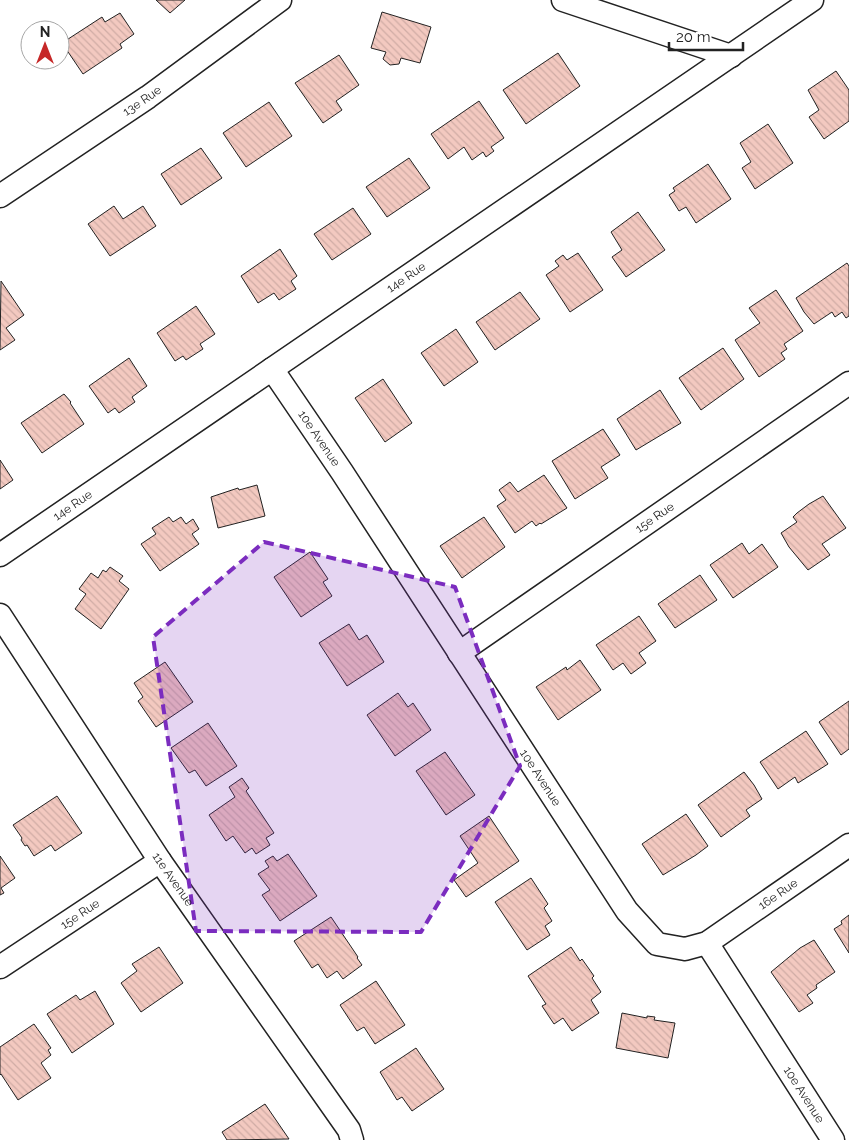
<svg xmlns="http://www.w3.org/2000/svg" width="849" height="1140" viewBox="0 0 849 1140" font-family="Raleway,sans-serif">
<defs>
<pattern id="building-back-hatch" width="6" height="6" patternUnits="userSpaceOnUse" patternTransform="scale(1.25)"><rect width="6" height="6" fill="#f3c9c0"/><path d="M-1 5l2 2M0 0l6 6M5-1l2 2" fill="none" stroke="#d0aca5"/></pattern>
</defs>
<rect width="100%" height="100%" fill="#fff"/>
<!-- building -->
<g fill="url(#building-back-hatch)" stroke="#222">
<polygon points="156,0 185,0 170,13"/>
<polygon points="382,12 431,27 420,63 401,58 399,64 390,65 383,59 386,52 371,48"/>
<polygon points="120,13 134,34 120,44 122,48 83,74 62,43 102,17 105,22"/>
<polygon points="558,53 580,86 526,124 503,90"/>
<polygon points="339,55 359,85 336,101 342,110 323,123 295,83"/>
<polygon points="836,71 849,90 849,121 824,139 809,117 819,110 808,90"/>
<polygon points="479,101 504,138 491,147 494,151 486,157 483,152 472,160 464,147 448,159 431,134"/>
<polygon points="269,102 292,136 246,167 223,133"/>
<polygon points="768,124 793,163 755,189 742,168 751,162 740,143"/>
<polygon points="201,148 222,178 181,205 161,174"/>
<polygon points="409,158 430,188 387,217 366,187"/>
<polygon points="708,164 731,199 696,223 686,207 679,211 669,195 675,191 673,188"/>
<polygon points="114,206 123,219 143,206 156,226 110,256 88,224"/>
<polygon points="353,208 371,234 332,260 314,234"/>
<polygon points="638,212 665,250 626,277 612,257 622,250 611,232"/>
<polygon points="280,249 297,276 291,281 296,289 279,300 274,293 258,303 241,276"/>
<polygon points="578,253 603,290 570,312 546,275 559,266 555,261 563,255 567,260"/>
<polygon points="847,263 849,266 849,316 846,318 842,312 835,317 832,312 814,324 804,312 796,298"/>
<polygon points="1,281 24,315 6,328 15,340 0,350"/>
<polygon points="776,290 803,331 784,344 787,349 781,353 785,359 759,377 735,340 760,323 749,308"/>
<polygon points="520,292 540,319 495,350 476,322"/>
<polygon points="196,306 215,334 200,344 203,349 186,360 183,356 175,361 157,333"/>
<polygon points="456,329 478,362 444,386 421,353"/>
<polygon points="723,348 744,379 701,410 679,378"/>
<polygon points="129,358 147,386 132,397 135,402 119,413 115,408 108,413 89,386"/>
<polygon points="383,379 412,423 385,442 355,398"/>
<polygon points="660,390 681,423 636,450 617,419"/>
<polygon points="64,394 71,402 70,403 84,424 42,453 21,423"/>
<polygon points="603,429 620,455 601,467 608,478 575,499 552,461"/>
<polygon points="0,460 13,480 0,489"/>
<polygon points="544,475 567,508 541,524 540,523 536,526 532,521 515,533 497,506 506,500 499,490 510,482 518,492"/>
<polygon points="257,485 265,516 218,528 211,497 238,488 239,490"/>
<polygon points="823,496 846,528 822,544 830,555 808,570 789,547 781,533 797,522 793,517 797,513 809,504"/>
<polygon points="169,517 173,522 181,517 186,524 193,519 199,529 192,534 199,544 160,571 141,544 156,534 152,528"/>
<polygon points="484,517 505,547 462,578 440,546"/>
<polygon points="742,543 749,554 762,544 778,567 733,598 710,565"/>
<polygon points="310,552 328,579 323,582 332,596 301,617 274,577"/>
<polygon points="110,567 123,576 119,581 129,589 101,629 75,609 86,594 79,589 91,573 98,578 103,570 106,572"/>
<polygon points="700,575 717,600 675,628 658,604"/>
<polygon points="639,616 656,641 639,653 646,663 631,674 623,663 613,670 596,645"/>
<polygon points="349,624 359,640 367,635 384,662 347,686 319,643"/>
<polygon points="580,660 601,690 558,720 536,687 566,667 567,670"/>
<polygon points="165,662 193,702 156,727 138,701 143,697 134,683"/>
<polygon points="398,693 408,707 413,703 431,730 395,756 367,715"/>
<polygon points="849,701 849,749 841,755 819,722"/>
<polygon points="208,723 237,766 206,786 195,770 189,773 171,748"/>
<polygon points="806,731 828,764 798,783 795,777 778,789 760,762"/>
<polygon points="445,752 475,795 446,815 416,771"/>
<polygon points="744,772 754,785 762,799 746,810 750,816 721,837 698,805"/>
<polygon points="242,778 249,788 246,791 274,833 266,838 270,845 256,854 252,848 245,853 233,836 226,841 209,815 235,797 229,787"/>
<polygon points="57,796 82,833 55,851 51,845 34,856 27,845 25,846 21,840 22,838 13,825"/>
<polygon points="686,814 708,846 696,855 663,875 642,844"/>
<polygon points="489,816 519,861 466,897 454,880 478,863 460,836"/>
<polygon points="288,854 317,896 280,921 262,895 270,890 258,874 269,867 265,861 273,856 277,861"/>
<polygon points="0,856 15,878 1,888 4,893 0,895"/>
<polygon points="531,878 548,904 544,908 552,921 545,926 550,935 527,950 495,902"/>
<polygon points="849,915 849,953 834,929 842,924 841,921"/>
<polygon points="331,917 358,957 357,958 362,965 343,979 337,971 327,978 318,964 312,968 294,941"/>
<polygon points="814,940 835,972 816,985 817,988 807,995 813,1003 799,1012 771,972 800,948"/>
<polygon points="159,947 183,983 141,1012 121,983 137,971 132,964"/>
<polygon points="571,947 580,961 582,959 594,976 592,978 601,992 591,1000 599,1013 572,1031 563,1018 554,1024 542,1006 546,1004 528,976"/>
<polygon points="376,981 405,1025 375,1044 364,1027 357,1031 340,1005"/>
<polygon points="95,991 114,1024 72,1053 47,1014 76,995 80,1000"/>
<polygon points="622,1013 647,1018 647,1016 655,1017 654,1020 675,1023 668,1058 616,1048"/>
<polygon points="34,1024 51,1048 48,1050 51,1055 41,1063 51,1078 18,1100 1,1074 0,1075 0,1047"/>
<polygon points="416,1048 444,1089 412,1111 402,1097 397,1100 380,1072"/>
<polygon points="265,1104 289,1139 227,1140 222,1132"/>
</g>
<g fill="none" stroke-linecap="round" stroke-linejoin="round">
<defs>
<g id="street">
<polyline points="563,0 731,56"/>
<path id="s1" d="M0,196L148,97L280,0"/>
<path id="s2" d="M272,369L342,472L627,911L657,944L685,949L707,943L849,845"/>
<path id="s3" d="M0,555L812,0"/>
<path id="s4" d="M0,615L160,861L349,1130L352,1140"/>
<path id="s5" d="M459,653L849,383"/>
<path id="s6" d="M707,943L833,1140"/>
<path id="s7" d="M0,967L160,861"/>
</g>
</defs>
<!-- street casing -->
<use href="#street" stroke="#222" stroke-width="25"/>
<!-- street -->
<use href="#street" stroke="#fff" stroke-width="22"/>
</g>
<!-- marked area -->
<path fill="#7b2cbf" fill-opacity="0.2" stroke="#7b2cbf" stroke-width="4" stroke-dasharray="10 6" stroke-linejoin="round" d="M264,542L455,587L520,766L421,932L196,931L153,637Z"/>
<g text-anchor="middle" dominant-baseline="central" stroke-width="4" stroke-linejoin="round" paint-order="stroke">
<!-- street labels -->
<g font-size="12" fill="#222" stroke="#fff">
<text stroke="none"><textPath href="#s1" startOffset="171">13e Rue</textPath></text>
<text stroke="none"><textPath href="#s3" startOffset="492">14e Rue</textPath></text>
<text stroke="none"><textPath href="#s2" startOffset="84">10e Avenue</textPath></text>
<text stroke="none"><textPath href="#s3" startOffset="88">14e Rue</textPath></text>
<text stroke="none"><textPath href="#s5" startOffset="238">15e Rue</textPath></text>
<text stroke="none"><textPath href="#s2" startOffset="489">10e Avenue</textPath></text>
<text stroke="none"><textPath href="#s4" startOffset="316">11e Avenue</textPath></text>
<text stroke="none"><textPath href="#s2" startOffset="830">16e Rue</textPath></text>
<text stroke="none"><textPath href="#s7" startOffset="96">15e Rue</textPath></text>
<text stroke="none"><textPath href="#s6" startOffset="180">10e Avenue</textPath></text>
</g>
</g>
<!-- north arrow -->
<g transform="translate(45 45)"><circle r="24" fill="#ffffff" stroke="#a7a7a7"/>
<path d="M0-4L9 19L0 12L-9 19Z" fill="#c62828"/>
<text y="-8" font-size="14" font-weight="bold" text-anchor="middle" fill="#222222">N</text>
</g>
<!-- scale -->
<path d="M669 42v8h74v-8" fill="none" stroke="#222222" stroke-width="2.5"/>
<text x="676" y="42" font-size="15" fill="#222222" stroke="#ffffff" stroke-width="4" paint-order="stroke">20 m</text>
</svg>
